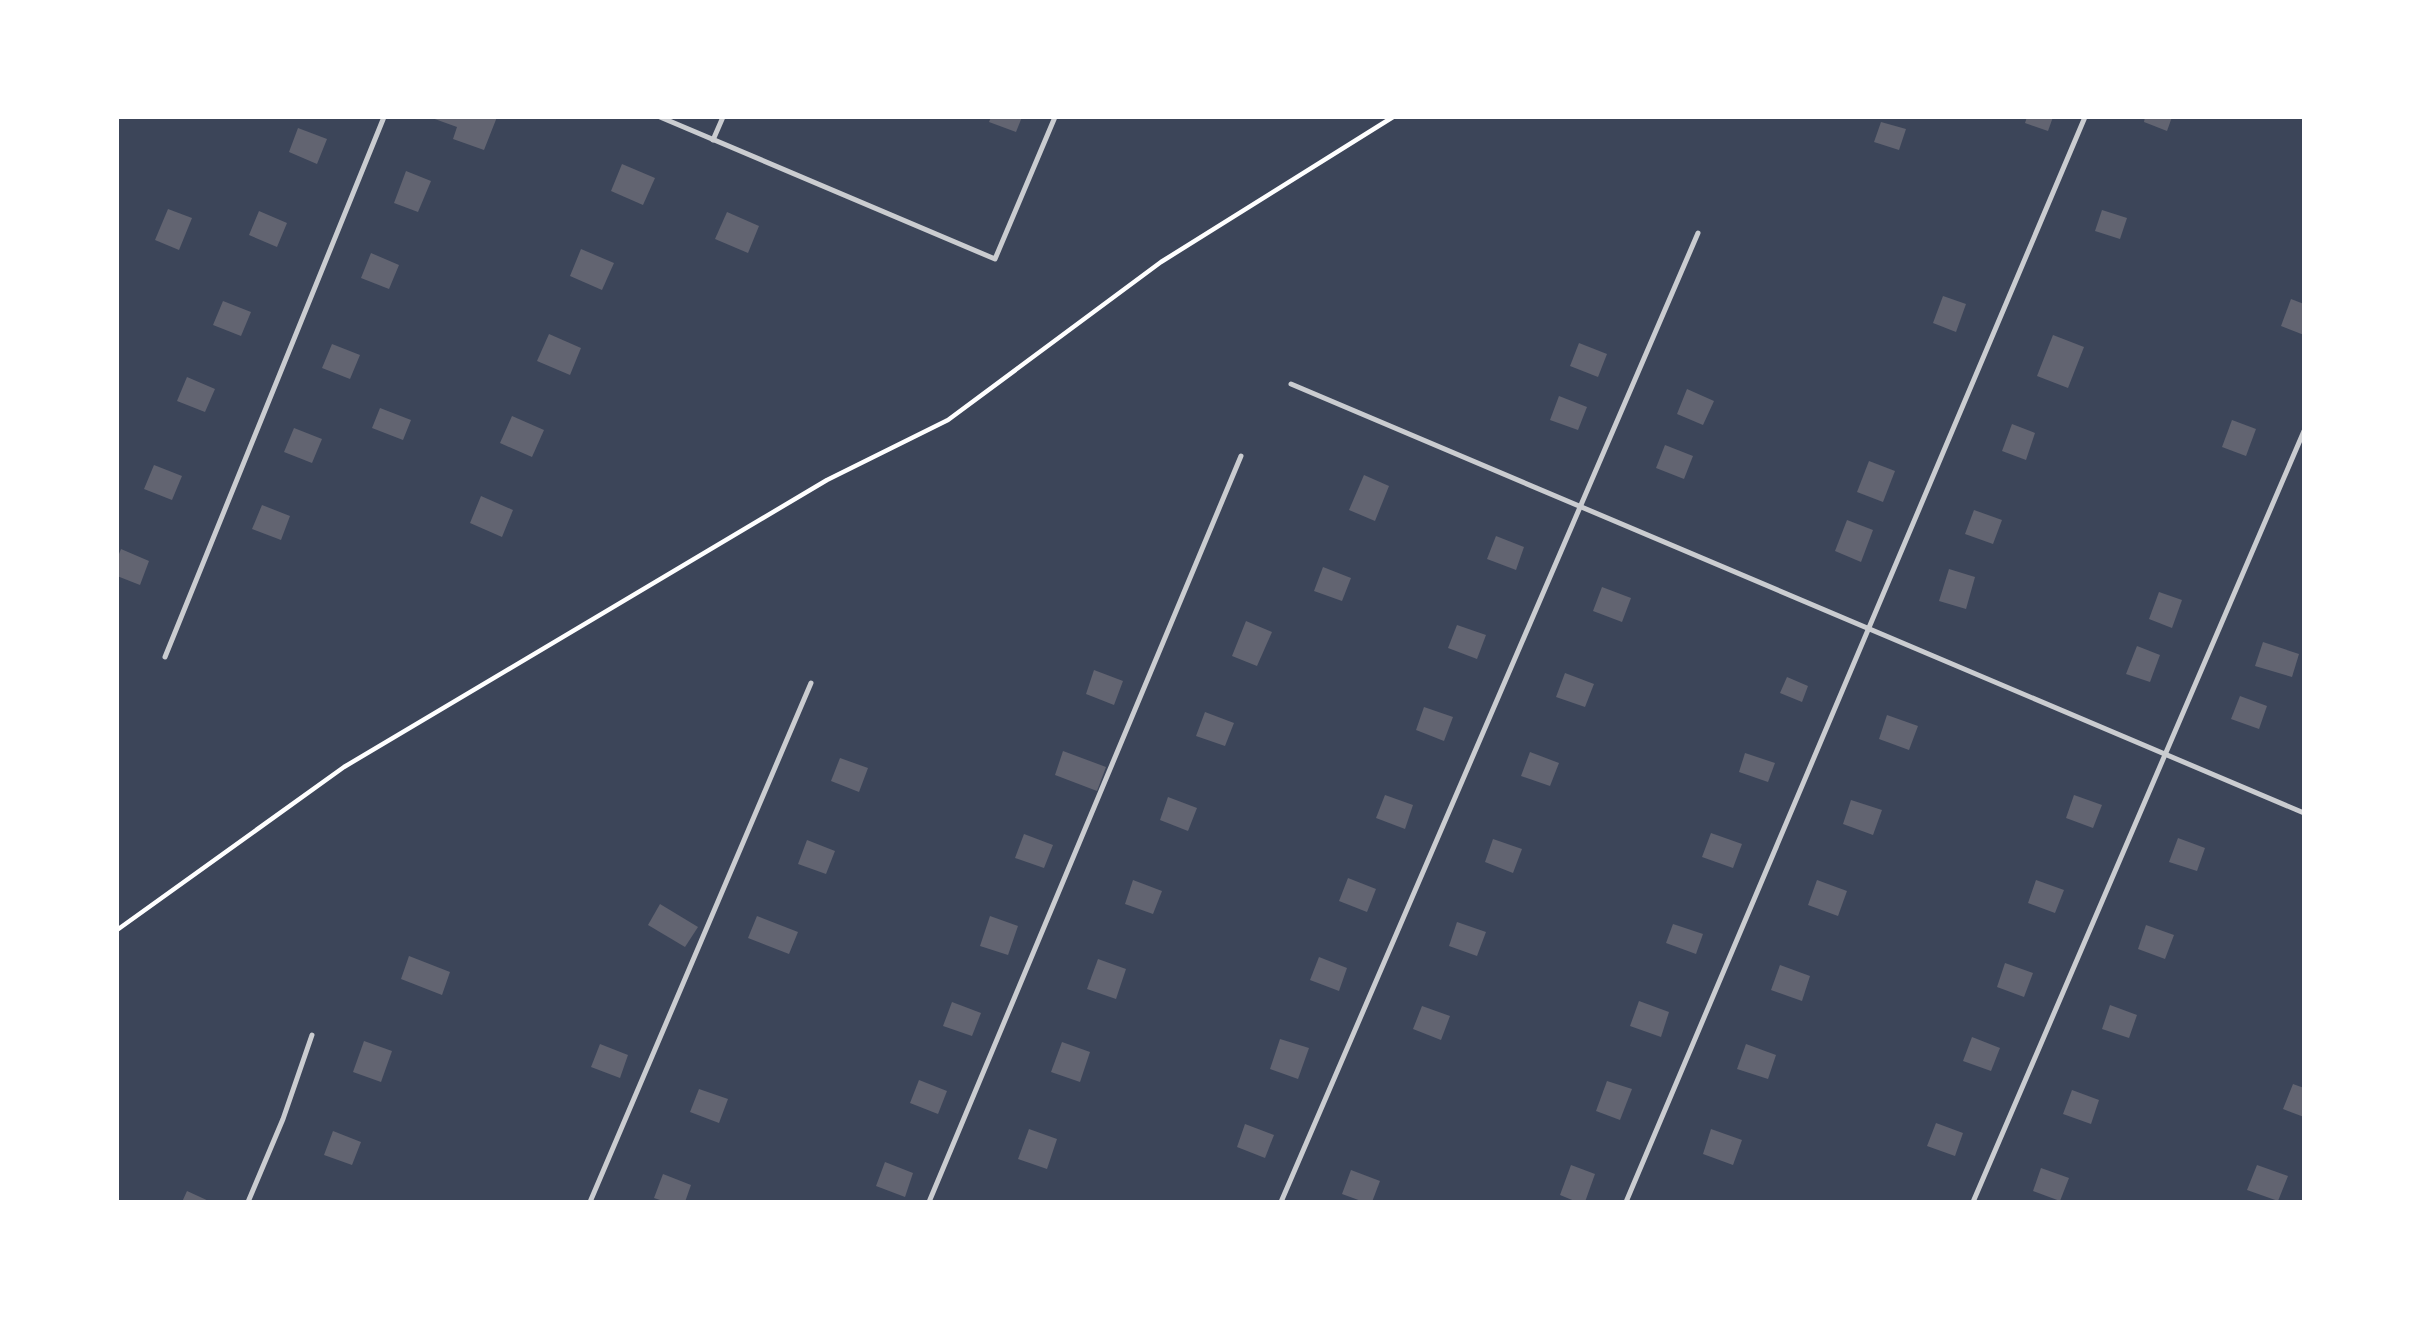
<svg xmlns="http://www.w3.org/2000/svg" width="2421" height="1319" viewBox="0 0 2421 1319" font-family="'Noto Sans',sans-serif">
<rect width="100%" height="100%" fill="#2d3142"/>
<!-- green -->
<rect fill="#3c4559" x="117" y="117" width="2187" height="1085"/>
<!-- building -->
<g fill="#626471">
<polygon points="497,117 484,150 453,139 457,127 432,118"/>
<polygon points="991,117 1022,117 1016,132 989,122"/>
<polygon points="2027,117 2053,117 2048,131 2025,123"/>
<polygon points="2145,117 2172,117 2167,131 2144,122"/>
<polygon points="1881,122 1906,129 1899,150 1874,142"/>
<polygon points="298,128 327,139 317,164 289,152"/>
<polygon points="622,164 655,178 643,205 611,191"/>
<polygon points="406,171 431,181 418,212 394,203"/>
<polygon points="168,209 192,218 179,250 155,240"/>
<polygon points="2102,210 2127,218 2120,239 2095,231"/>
<polygon points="259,211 287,223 277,247 249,235"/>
<polygon points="727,212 759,226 748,253 715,239"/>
<polygon points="581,249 614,263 602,290 570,276"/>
<polygon points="371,253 399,265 389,289 361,278"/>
<polygon points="1943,296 1966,304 1956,332 1933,323"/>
<polygon points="2291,299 2304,304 2304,335 2281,326"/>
<polygon points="223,301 251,312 241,336 213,325"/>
<polygon points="549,334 581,348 570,375 537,361"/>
<polygon points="2053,335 2084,347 2068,388 2037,376"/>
<polygon points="1579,343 1607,354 1598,377 1570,366"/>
<polygon points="332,344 360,355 350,379 322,368"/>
<polygon points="187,377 215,389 205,412 177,401"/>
<polygon points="1687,389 1714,401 1703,425 1677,414"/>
<polygon points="1559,396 1587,407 1578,430 1550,420"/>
<polygon points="380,408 411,420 403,440 372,428"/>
<polygon points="512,416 544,430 532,457 500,443"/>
<polygon points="2232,420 2256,429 2246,456 2222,447"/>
<polygon points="2012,424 2035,433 2026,460 2002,451"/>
<polygon points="294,428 322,439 312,463 284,452"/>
<polygon points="1665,445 1693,456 1684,479 1656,468"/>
<polygon points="1869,461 1895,471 1883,502 1857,492"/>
<polygon points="154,465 182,476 172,500 144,489"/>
<polygon points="1364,475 1389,486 1375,521 1349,510"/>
<polygon points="481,496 513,510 502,537 470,523"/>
<polygon points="262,505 290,516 281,540 252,529"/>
<polygon points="1974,510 2002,520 1993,544 1965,534"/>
<polygon points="1847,520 1873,530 1861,562 1835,551"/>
<polygon points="1496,536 1524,547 1516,570 1487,559"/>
<polygon points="121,549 149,561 140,585 117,576 117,559"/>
<polygon points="1323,567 1351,578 1342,601 1314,591"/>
<polygon points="1949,569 1975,577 1966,609 1939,601"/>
<polygon points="1602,587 1631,598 1622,622 1593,611"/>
<polygon points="2159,592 2182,600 2172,628 2149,619"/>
<polygon points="1246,621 1272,632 1257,666 1232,656"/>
<polygon points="1457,625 1486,635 1477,659 1448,648"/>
<polygon points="2263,642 2299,654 2292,677 2255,666"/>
<polygon points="2137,646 2160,655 2150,682 2126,674"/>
<polygon points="1094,670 1123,681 1114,705 1086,694"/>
<polygon points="1565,673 1594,684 1585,707 1556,697"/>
<polygon points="1787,677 1808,686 1802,702 1780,693"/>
<polygon points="2240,696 2267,706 2259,729 2231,719"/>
<polygon points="1424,707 1453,717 1444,741 1416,730"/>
<polygon points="1205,712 1234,723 1225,746 1196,736"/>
<polygon points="1887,715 1918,726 1909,750 1879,739"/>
<polygon points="1063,751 1106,767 1097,791 1055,775"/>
<polygon points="1530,752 1559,763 1550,786 1521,776"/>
<polygon points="1745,753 1775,763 1768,782 1739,772"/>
<polygon points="840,758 868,768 859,792 831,781"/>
<polygon points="1385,795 1413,805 1405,829 1376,818"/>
<polygon points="2074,795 2102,805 2093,828 2066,818"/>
<polygon points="1168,797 1197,808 1188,831 1160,820"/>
<polygon points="1851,800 1882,810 1873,835 1843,824"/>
<polygon points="1711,833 1742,844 1733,868 1702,857"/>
<polygon points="1024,834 1053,845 1044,868 1015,858"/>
<polygon points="2178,838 2205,848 2197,871 2169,862"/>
<polygon points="1493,839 1522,849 1513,873 1485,862"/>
<polygon points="807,840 835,851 826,874 798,864"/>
<polygon points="1348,878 1376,889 1367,912 1339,901"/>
<polygon points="1133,880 1162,891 1153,914 1125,904"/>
<polygon points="1817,880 1847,891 1838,916 1808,905"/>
<polygon points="2036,880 2064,890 2055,913 2028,903"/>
<polygon points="660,904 698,927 685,947 648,925"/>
<polygon points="757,916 798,932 789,954 748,938"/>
<polygon points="990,916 1018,926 1008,955 980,946"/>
<polygon points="1457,922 1486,932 1477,956 1449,946"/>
<polygon points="1673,924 1703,934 1696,954 1666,943"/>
<polygon points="2146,925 2174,935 2165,959 2138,949"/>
<polygon points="409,956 450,972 442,995 401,979"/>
<polygon points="1319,957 1347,968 1339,991 1310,980"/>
<polygon points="1098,959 1126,969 1116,999 1087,989"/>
<polygon points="2005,963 2033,973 2024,997 1997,987"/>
<polygon points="1780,965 1810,976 1802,1001 1771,990"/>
<polygon points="1639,1001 1669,1012 1661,1037 1630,1026"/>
<polygon points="952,1002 981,1013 972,1036 943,1026"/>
<polygon points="2110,1005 2137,1015 2129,1038 2102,1029"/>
<polygon points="1422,1006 1450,1016 1441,1040 1413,1029"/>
<polygon points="1972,1037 2000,1048 1991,1071 1963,1061"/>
<polygon points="1280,1039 1309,1048 1298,1079 1270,1069"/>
<polygon points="364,1041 392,1051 381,1082 353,1072"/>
<polygon points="1062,1042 1090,1052 1080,1082 1051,1072"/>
<polygon points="600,1044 628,1055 620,1078 591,1067"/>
<polygon points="1746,1044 1776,1055 1768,1079 1737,1069"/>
<polygon points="919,1080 947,1091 938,1114 910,1103"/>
<polygon points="1607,1081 1632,1089 1620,1120 1596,1111"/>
<polygon points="2293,1084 2304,1088 2304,1117 2283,1109"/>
<polygon points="699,1089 728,1099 719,1123 690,1112"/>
<polygon points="2072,1090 2099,1100 2091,1124 2063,1114"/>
<polygon points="1936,1123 1963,1133 1955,1156 1927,1146"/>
<polygon points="1245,1124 1274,1135 1265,1158 1237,1147"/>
<polygon points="1029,1129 1057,1139 1047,1169 1018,1159"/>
<polygon points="1711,1129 1742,1140 1733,1165 1703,1154"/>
<polygon points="333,1131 361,1142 352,1165 324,1155"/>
<polygon points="885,1162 913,1173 905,1197 876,1186"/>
<polygon points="1571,1165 1595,1174 1585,1202 1577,1202 1560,1195"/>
<polygon points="2257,1165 2288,1176 2278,1201 2247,1190"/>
<polygon points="2041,1168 2069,1178 2060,1201 2033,1191"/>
<polygon points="1351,1170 1380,1181 1372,1202 1364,1202 1342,1194"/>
<polygon points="663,1174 691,1185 685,1202 666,1202 654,1198"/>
<polygon points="187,1191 211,1202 182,1202"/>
</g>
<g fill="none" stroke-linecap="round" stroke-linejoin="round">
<!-- path -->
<polyline stroke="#fff" stroke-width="4.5" points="117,930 344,767 827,480 948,420 1161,262 1393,117"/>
<!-- service -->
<g stroke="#caccd0" stroke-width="5">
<polyline points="660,117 995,259 1055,117"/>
<polyline points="713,140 723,117"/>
<polyline points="1291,384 2304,813"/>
<polyline points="165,657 384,117"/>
<polyline points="248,1202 283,1119 312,1035"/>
<polyline points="590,1202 811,683"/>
<polyline points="929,1202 1241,456"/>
<polyline points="1281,1202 1698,233"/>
<polyline points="1626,1202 2085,117"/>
<polyline points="1973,1202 2304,431"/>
</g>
</g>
<!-- border -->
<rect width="2421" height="1319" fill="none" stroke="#ffffff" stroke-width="238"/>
</svg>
